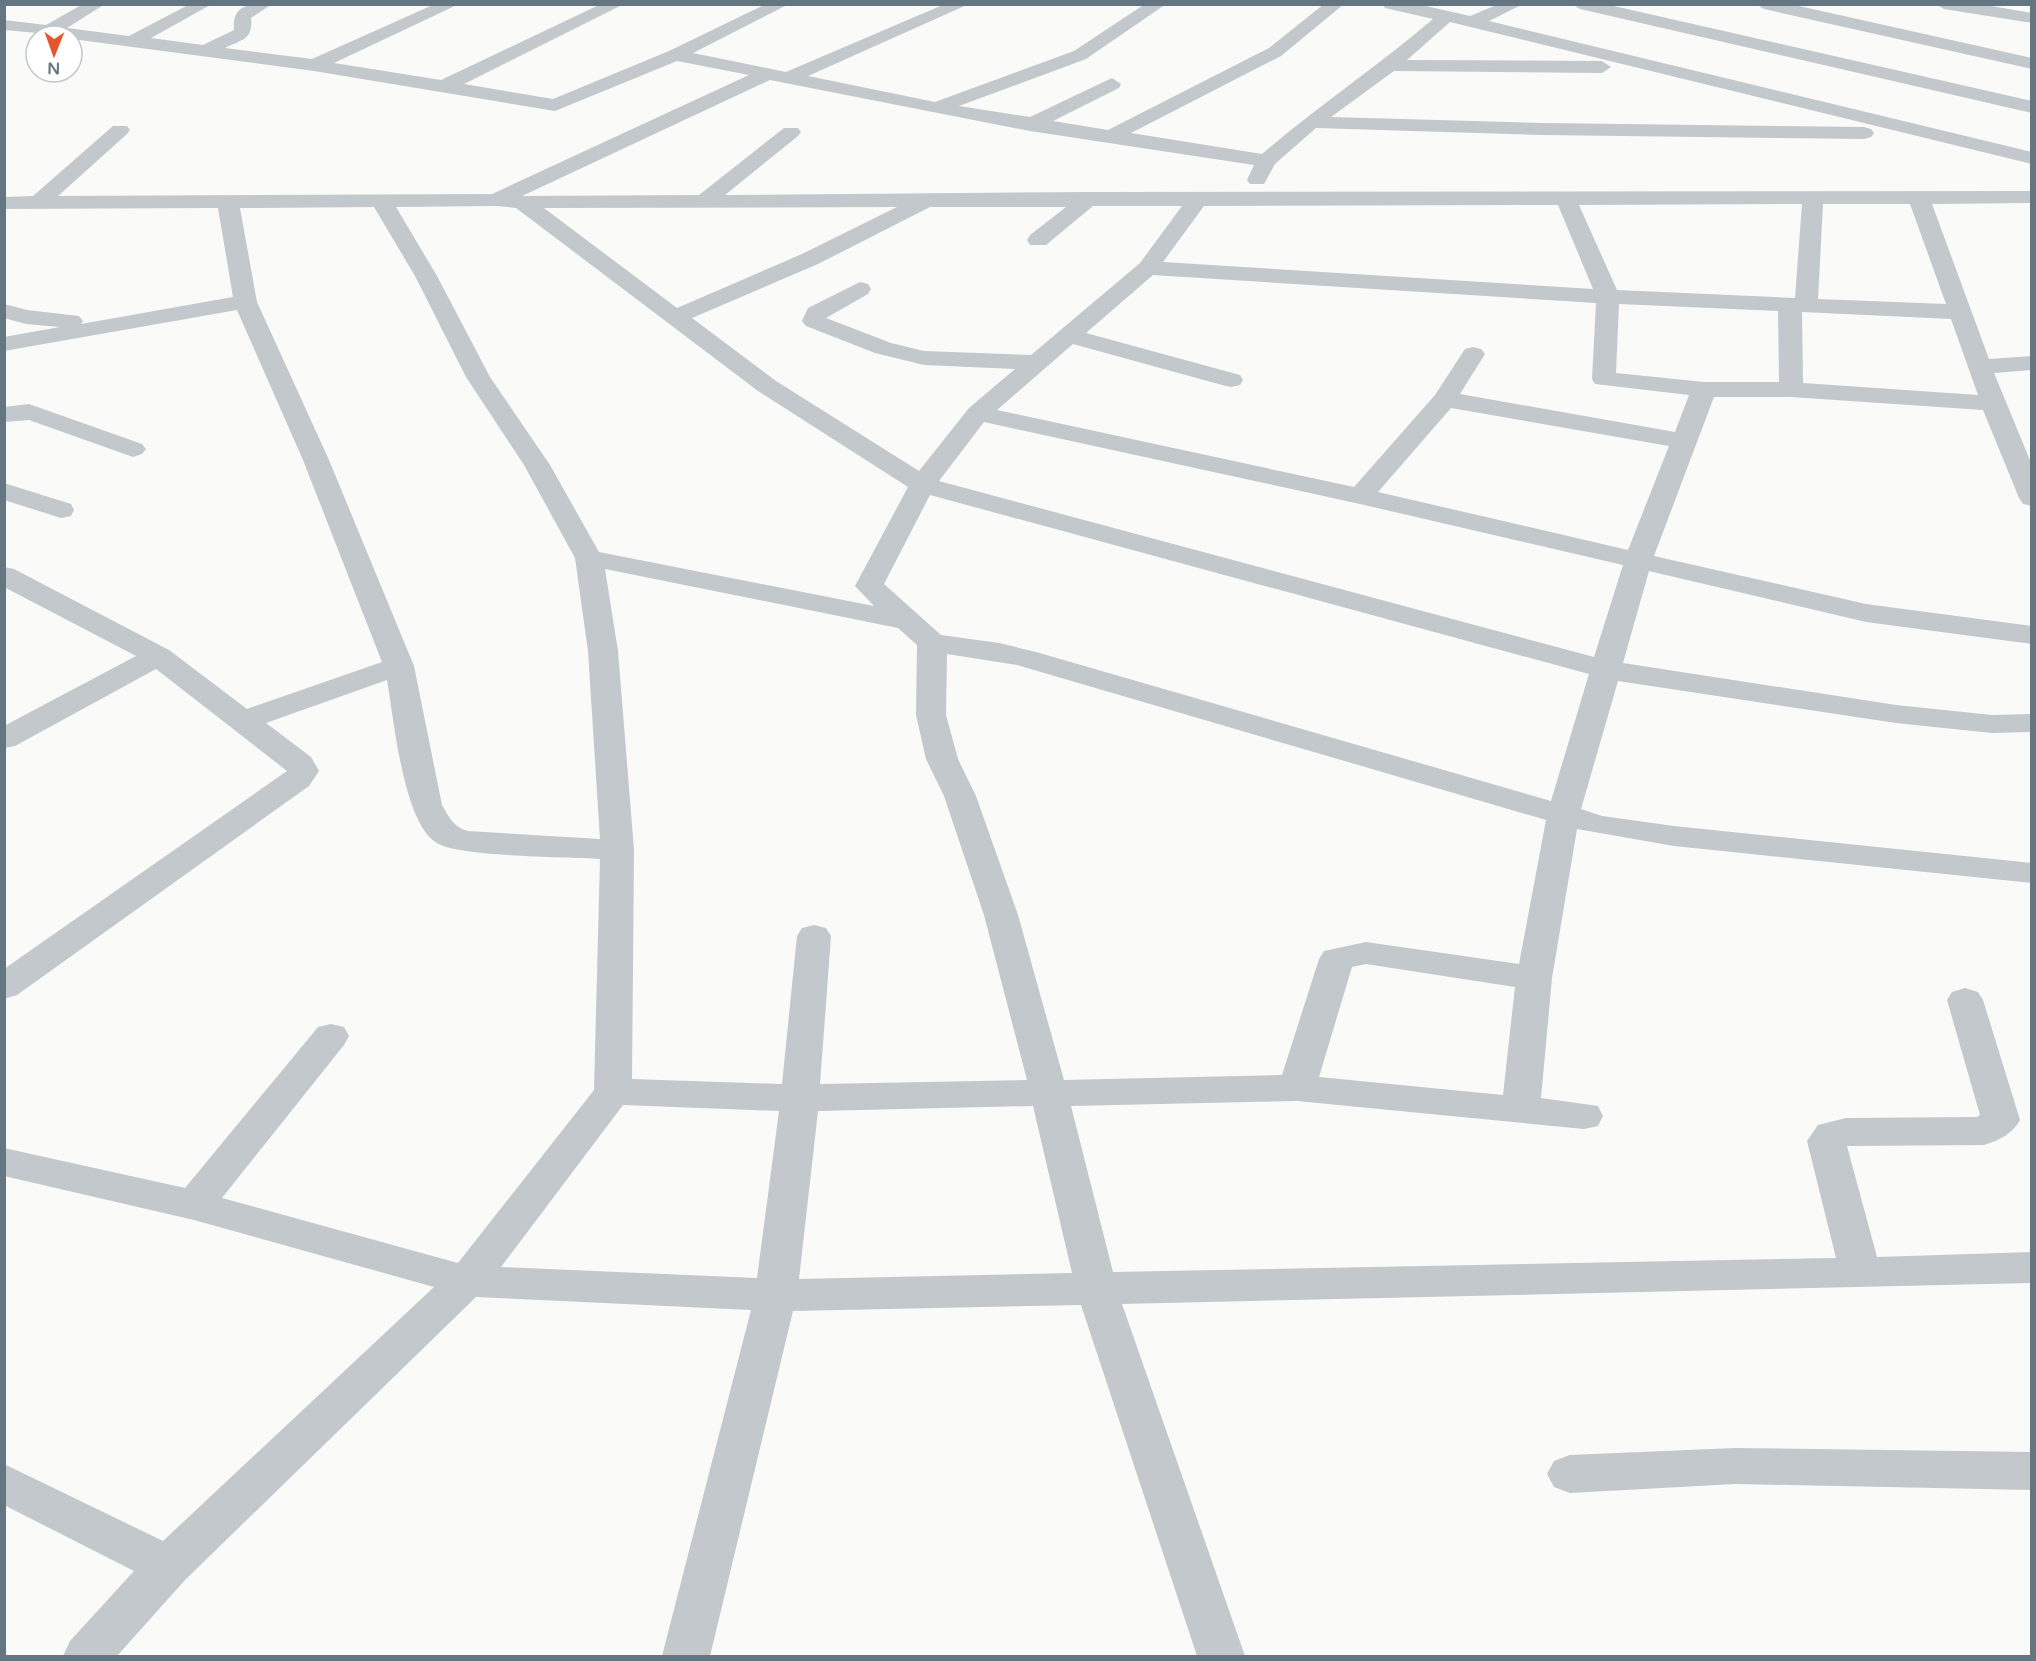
<svg xmlns="http://www.w3.org/2000/svg" width="2036" height="1661" viewBox="0 0 2036 1661" font-family="'Varela Round',sans-serif">
<rect width="100%" height="100%" fill="#fafaf8"/>
<g fill="none" stroke-linecap="round" stroke-linejoin="round">
<!-- minor -->
<g fill="#c3c8cc" fill-rule="evenodd">
<path d="M83,4H105L67,28L129,36L190,4H212L151,38L203,45L234,30C232,3 251,4 272,4L251,18C253,40 243,39 225,48L312,59L435,4H459L334,63L441,80L601,4H624L464,84L553,99L669,51L766,4H789L693,53L786,72L945,4H969L808,76L935,102L1074,51L1145,4H1166L1086,59L959,106L1030,117L1112,78L1121,84L1119,88L1053,121L1108,130L1269,48L1324,4H1344L1281,56L1131,133L1262,154C1317,107 1378,66 1433,19L1385,8L1383,4H1417L1470,16L1499,4H1523L1489,21L2032,152V164L1450,22L1407,60L1602,61L1611,67L1602,73L1394,71L1331,117L1542,123L1864,127L1871,129L1874,133L1871,137L1864,139L1542,135L1316,128L1275,164L1264,184H1250L1247,180L1254,165L1030,131L770,80L522,196L699,195L784,128H798L801,132L798,136L725,195L1090,192L2032,191V203L1932,204L1989,359L2032,356V370L1994,373L2032,465V506L2023,504L2019,498L1983,410L1791,397H1714L1654,556L1866,604L2032,626V644L1866,622L1649,571L1623,663L1896,705L1992,715L2032,714V732L1992,733L1896,723L1618,681L1581,809L1602,816L1674,826L2032,863V883L1674,846L1577,829L1552,978L1541,1098L1598,1106L1603,1116L1598,1126L1584,1129L1297,1101L1071,1106L1113,1272L1836,1258L1807,1141L1818,1125L1846,1118L1977,1117L1980,1115L1947,1000L1952,992L1965,988L1978,992L1983,1000L2020,1120C2012,1134 2000,1140 1984,1145L1847,1146L1877,1257L2032,1252V1283L1122,1304L1245,1656H1197L1081,1305L793,1311L710,1656H662L751,1310L476,1297L185,1580L117,1656H63L70,1641L134,1571L4,1505V1464L163,1541L434,1287L194,1220L4,1176V1148L185,1188L318,1027L331,1024L344,1027L349,1036L344,1045L222,1198L458,1263L594,1090L600,859C569,857 458,857 437,843C403,823 394,719 387,680L266,723L311,757L319,771L309,786L17,995L4,999V969L287,771L156,669L15,746L4,748V726L136,656L4,587V567L14,569L169,650L247,709L382,662L303,460L237,310L4,351V337L60,327L26,324L4,318V304L27,310L79,316L83,321L81,324L233,297L218,208L4,209V197L33,196L113,126H127L130,130L127,134L58,196L492,194L749,75L677,61L555,111L314,71L72,39V36L4,30V20L46,25ZM1802,204L1795,298L1617,290L1579,205ZM1823,204H1910L1946,304L1818,299ZM1558,205L1593,289L1163,262L1204,206ZM497,206L516,208L758,391L908,487L855,586L874,606L599,552L550,465L490,377L437,276L396,207ZM1093,206H1182L1140,263L1031,355L924,351L891,343L826,318L868,294L871,289L868,284L860,282L808,308L802,321L806,326L875,353L924,365L1015,369L969,408L919,471L776,381L692,318L818,264L930,207H1066L1030,235L1027,240L1030,245H1046ZM374,207L415,276L466,377L524,465L575,558L588,651L600,839L468,831C454,828 449,817 442,805L414,666L329,460L257,302L240,208ZM897,207L802,254L677,308L544,208ZM1153,275L1596,303L1592,379L1595,384L1689,395L1675,432L1460,394L1485,354L1481,349L1473,347L1465,349L1435,395L1354,487L997,410L1073,344L1222,385L1231,387L1240,385L1243,380L1240,375L1086,333ZM1619,304L1778,311L1779,382H1704L1616,373ZM1802,312L1951,319L1978,395L1803,383ZM1451,408L1669,446L1628,550L1378,492ZM984,422L1360,504L1623,565L1594,657L939,481ZM930,495L1589,674L1551,801L1036,652L999,643L941,635L884,584ZM605,569L898,628L917,645L916,715L926,759L944,796L984,915L1027,1080L820,1084L831,936L826,928L814,925L802,928L797,936L782,1084L632,1079L634,850L618,651ZM947,654L1017,665L1546,820L1519,964L1366,942L1324,951L1319,959L1282,1075L1064,1080L1018,915L976,796L958,759L946,715ZM1366,964L1515,987L1503,1095L1319,1077L1352,967ZM623,1105L779,1111L757,1278L501,1267ZM1033,1106L1072,1273L799,1279L818,1111Z"/>
<polygon points="1572,4 1605,4 2032,101 2032,113 1580,9"/>
<polygon points="1756,4 1790,4 2032,58 2032,69 1764,9"/>
<polygon points="1936,4 1980,4 2032,13 2032,23 1944,9"/>
<polygon points="29,404 142,444 146,449 142,454 133,457 29,420 4,422 4,407"/>
<polygon points="4,483 71,504 74,510 71,516 61,518 4,500"/>
<polygon points="1735,1448 2032,1452 2032,1490 1735,1484 1570,1493 1554,1487 1547,1474 1554,1461 1570,1455"/>
</g>
</g>
<!-- border -->
<rect width="2036" height="1661" fill="none" stroke="#657683" stroke-width="12"/>
<!-- north arrow -->
<g transform="translate(54 54) rotate(181)"><circle r="28" fill="#ffffff" stroke="#c1c8cd" stroke-width="1.5"/>
<path d="M0-4.5L10 22L0 15L-10 22Z" fill="#e4572e"/>
<text y="-9" font-size="16" font-weight="bold" text-anchor="middle" fill="#657683">N</text>
</g>
</svg>
